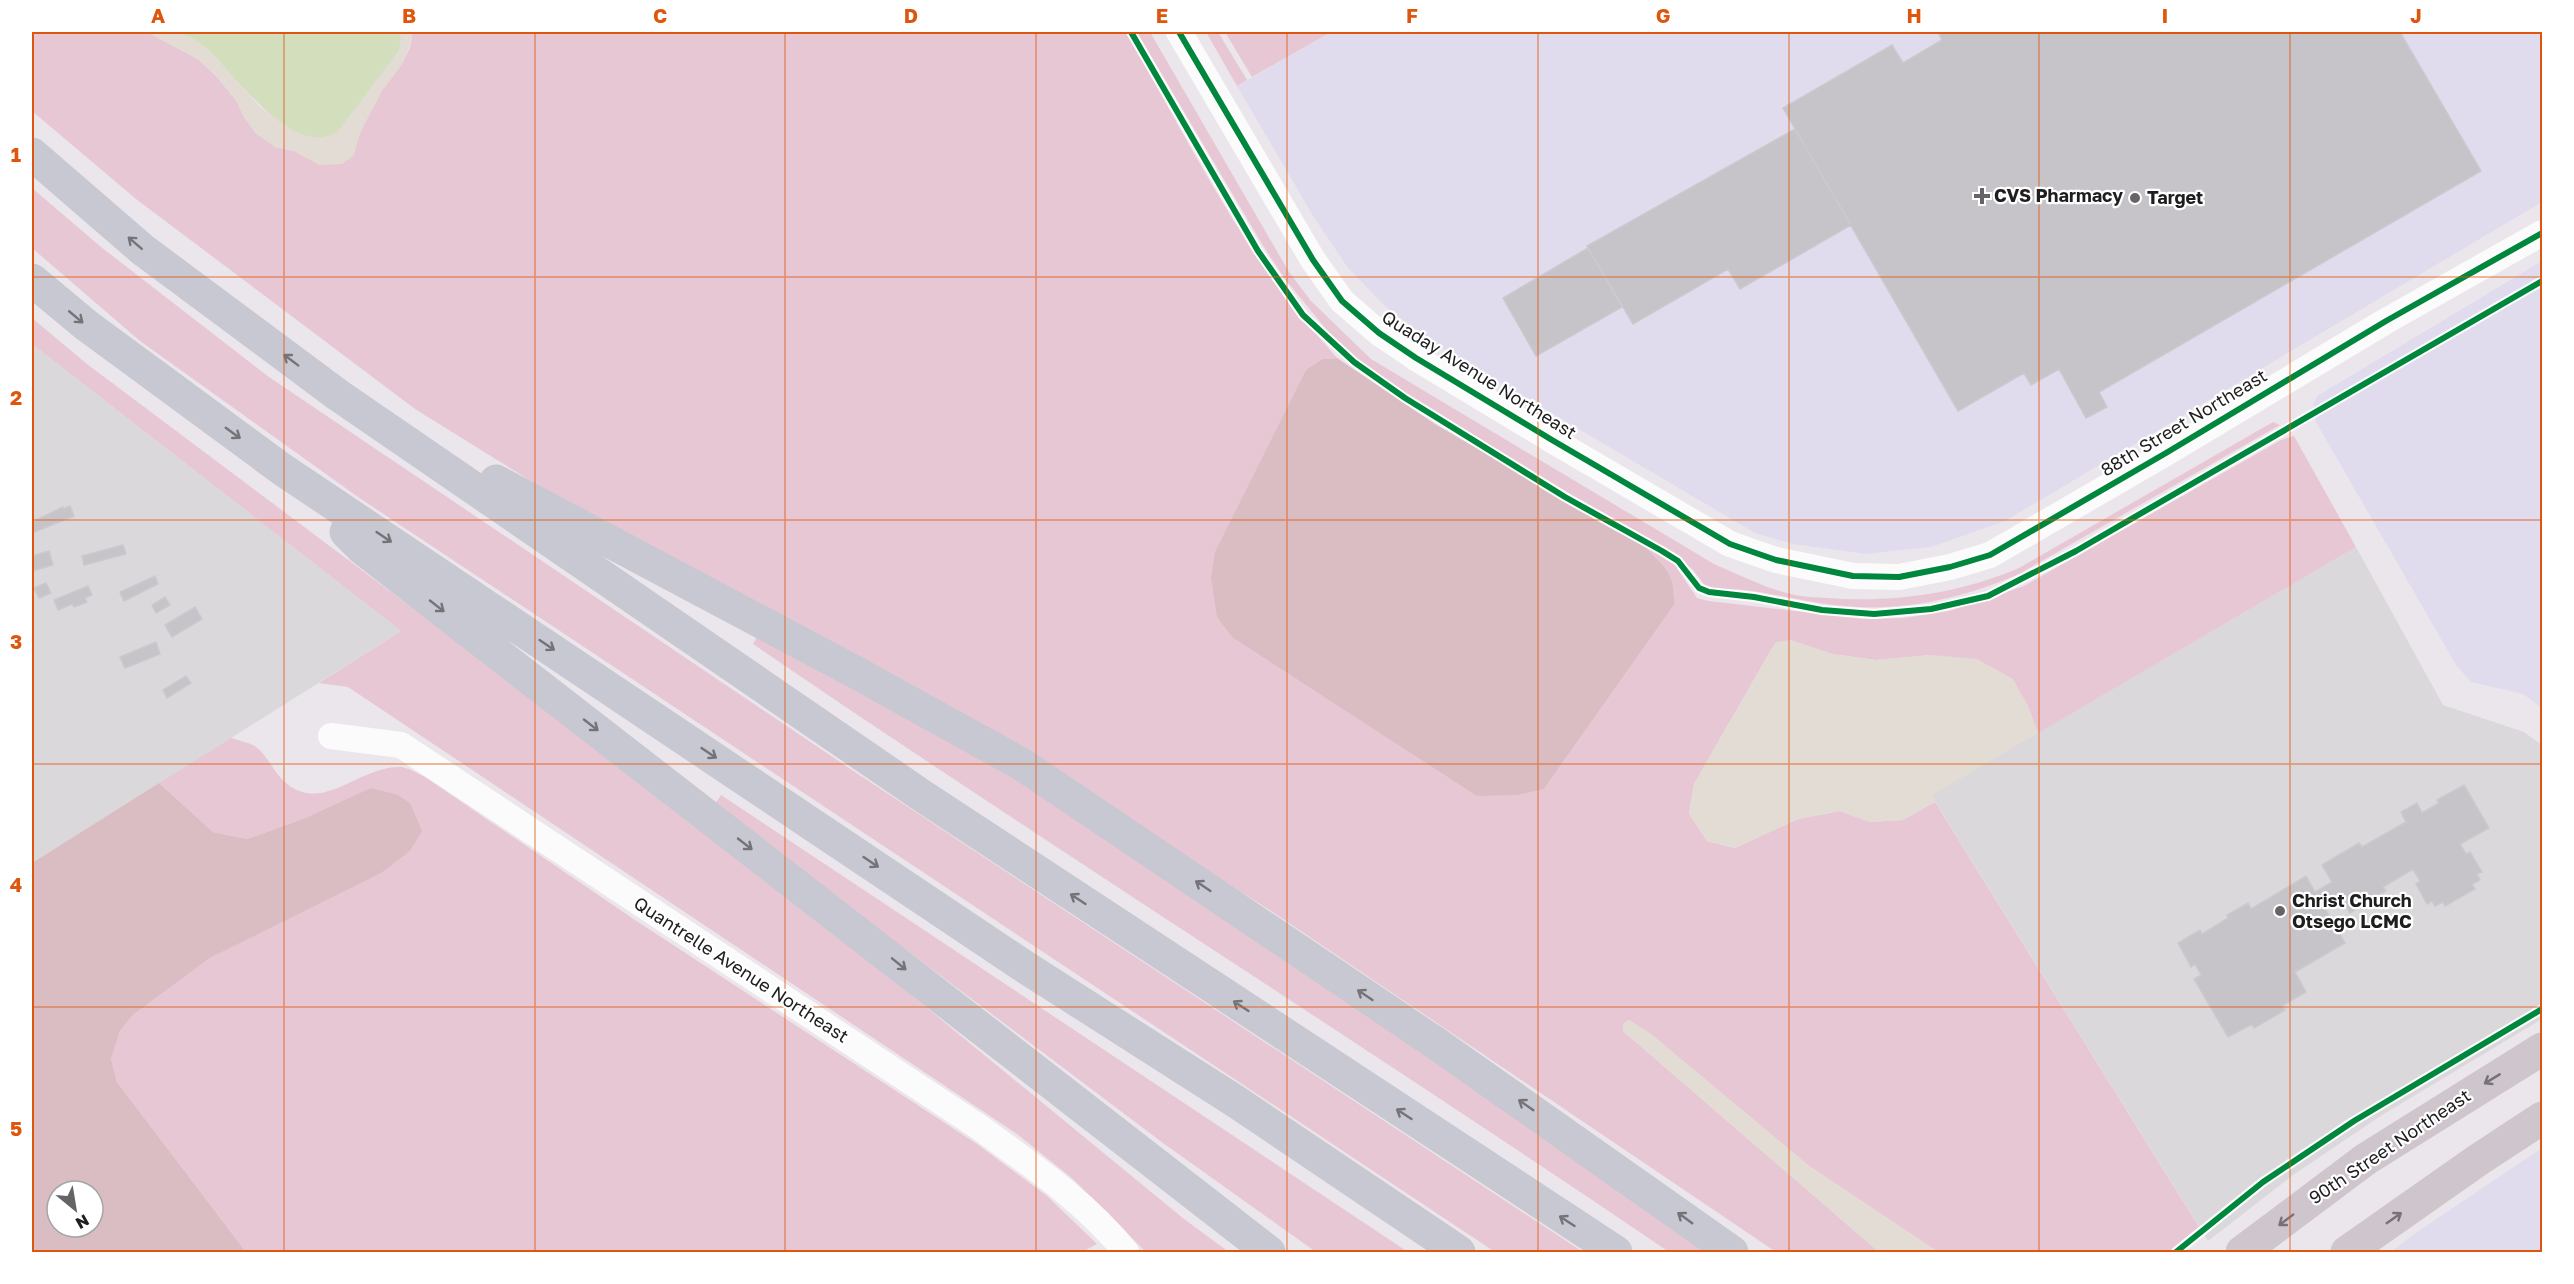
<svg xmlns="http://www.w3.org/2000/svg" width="2574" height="1284" font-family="'Golos Text',sans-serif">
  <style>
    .residential { fill: #dad8db }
    .commercial { fill: #e1dced }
    .religious { fill: #dad8da }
    .grass { fill: #e8c7d4 }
    .forest { fill: #d9bdc3; fill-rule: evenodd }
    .wetland { fill: #e2dcd5 }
    .water { fill: #d2debc }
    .building { fill: #c7c4c9; stroke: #cdc8cf; stroke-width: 1.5 }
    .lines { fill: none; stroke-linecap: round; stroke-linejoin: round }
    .minor { stroke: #fcfbfc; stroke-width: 26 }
    .secondary { stroke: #cec6cc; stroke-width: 33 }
    .motorway { stroke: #c8c8d2; stroke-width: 33 }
    .cycleway-casing { stroke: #fff; stroke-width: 10 }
    .cycleway { stroke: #00873e; stroke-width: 6 }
    .oneway { stroke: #737378 }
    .oneway2 { stroke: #767275 }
    .grid { fill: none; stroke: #de560d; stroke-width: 1.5; stroke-opacity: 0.55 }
    .poi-dot { fill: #666466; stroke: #fff; stroke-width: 2 }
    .labels { text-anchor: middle; stroke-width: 4.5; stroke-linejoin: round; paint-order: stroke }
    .poi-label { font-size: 18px; font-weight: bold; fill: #1e1e1e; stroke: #fff; text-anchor: start }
    .street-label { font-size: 18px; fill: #1e1e1e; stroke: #fff }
    .neatline { fill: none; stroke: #de560d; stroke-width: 2 }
    .grid-label { font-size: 20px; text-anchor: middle; font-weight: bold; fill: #de560d }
  </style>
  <rect width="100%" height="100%" fill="#ebe6ec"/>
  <path class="residential" d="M 32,344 L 401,631 L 32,863 Z"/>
  <path class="commercial" d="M 1331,32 L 2542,32 L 2542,202 L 2005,521 L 1931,547 L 1866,554 L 1793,544 L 1755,533 L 1443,349 L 1388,309 L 1348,268 L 1315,219 L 1237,86 Z
    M 2542,261 L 2542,708 L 2523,694 L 2471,682 L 2456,665 L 2316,422 L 2313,405 L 2317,396 Z
    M 2542,1148 L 2542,1252 L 2391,1252 L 2414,1234 Z"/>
  <path class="religious" d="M 2356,547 L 2443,705 L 2524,732 L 2542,745 L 2542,1019 L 2382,1115 L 2293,1175 L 2208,1241 L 1931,795 Z"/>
  <path class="grass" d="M 32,32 L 147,32 L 198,59 L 215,75 L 236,100 L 244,117 L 275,147 L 294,151 L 320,165 L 353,155 C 359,132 369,110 382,90 C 394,72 413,55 412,32 L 1126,32 C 1171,110 1216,199 1268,272 C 1289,302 1313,331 1337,358 L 1323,359 L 1544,789 L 1674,605 C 1675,572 1666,569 1645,546 L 1674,564 L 1697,598 L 1709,601 L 1863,619 L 1904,618 L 1949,611 L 2024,586 L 2281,440 L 2294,436 L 2356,547 L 2038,733 L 2027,704 L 1931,655 L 1876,660 L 1832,654 L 1790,640 L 1772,648 L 1694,784 L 1689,814 L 1707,841 L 1735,848 L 1798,819 L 1840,811 L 1870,822 L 1903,820 L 1935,802 L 2199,1227 L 2168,1252 L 1938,1252 L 1809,1166 L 1652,1035 L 1629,1020 L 1623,1024 L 1623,1031 L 1879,1252 L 1776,1252 L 1268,909 L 1068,783 L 623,538 L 415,409 L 136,199 L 32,111 Z
    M 1137,32 L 1150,32 L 1289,272 L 1311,301 L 1371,359 L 1714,564 C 1740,575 1767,589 1795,595 C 1805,597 1816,597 1827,598 C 1892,603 1958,594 2019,568 L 2273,422 L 2280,425 L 2019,574 C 1964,598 1903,612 1844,606 C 1810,603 1777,594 1744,590 C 1732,588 1720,591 1707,588 L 1693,570 L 1675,554 L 1567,492 L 1393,386 L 1352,355 L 1330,334 L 1285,279 L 1262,244 Z
    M 1206,32 L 1218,32 L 1247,80 L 1237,86 Z
    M 1225,32 L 1331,32 L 1252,77 Z
    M 32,188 L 101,247 L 269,377 L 852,770 L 1583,1252 L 1495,1252 L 358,497 L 140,341 L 32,248 Z
    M 32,318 L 87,364 L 503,676 L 871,962 L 1184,1219 L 1229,1252 L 1146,1252 L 1073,1179 L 1017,1134 L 348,687 L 319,683 L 401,631 L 32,344 Z
    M 758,635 L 1024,780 L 1715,1252 L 1669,1252 C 1366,1046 1056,851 753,644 Z
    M 231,738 C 238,740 246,742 253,745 C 273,757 275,787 307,793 C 336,798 367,766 400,767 C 408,767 418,774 425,777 L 632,918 L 977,1144 L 1047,1196 L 1097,1244 L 1082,1252 L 246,1252 L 117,1082 L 111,1059 L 120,1031 L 133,1015 L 210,958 L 380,873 L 308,817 L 247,839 L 213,832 L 159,783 Z
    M 721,795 L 1408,1252 L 1316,1252 L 1163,1143 L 714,805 Z"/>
  <path class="forest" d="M 1337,358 L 1435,424 L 1645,546 C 1666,569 1675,572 1674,605 L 1544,789 L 1517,795 L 1477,796 L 1232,637 L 1217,617 L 1211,578 L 1215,552 L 1306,370 L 1323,359 Z
    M 159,783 L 213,832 L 247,839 L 308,817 L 371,788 L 398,795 L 410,803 L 422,831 L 410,851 L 381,873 L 210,958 L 133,1015 L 120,1031 L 111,1059 L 117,1082 L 246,1252 L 32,1252 L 32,863 ZM 57,1191 L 93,1191 L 93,1227 L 57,1227 Z"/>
  <path class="wetland" d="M 147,32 L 176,32 L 201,43 L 230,72 L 259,106 L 290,129 L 401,38 L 399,32 L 412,32 L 412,39 L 403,63 L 382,91 L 359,135 L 354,155 L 342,164 L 320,165 L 294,151 L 275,147 L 256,134 L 244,117 L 236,100 L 215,75 L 198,59 Z
    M 1790,640 L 1832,654 L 1876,660 L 1931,655 L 1977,659 L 2013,679 L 2027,704 L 2038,733 L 1932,795 L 1935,802 L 1903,820 L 1870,822 L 1840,811 L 1798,819 L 1735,848 L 1707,841 L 1689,814 L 1694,784 L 1772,648 L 1776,642 Z
    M 1629,1020 L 1652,1035 L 1809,1166 L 1938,1252 L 1879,1252 L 1623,1031 L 1623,1024 Z"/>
  <path class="water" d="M 176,32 L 399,32 L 401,38 L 399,50 L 338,131 C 290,162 233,68 201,44 C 194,39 184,35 176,32 Z"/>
  <path class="building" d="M 1938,32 L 2400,32 L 2481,171 L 2099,392 L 2107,407 L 2086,418 L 2059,369 L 2031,385 L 2024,373 L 1958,411 L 1783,108 L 1892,45 L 1903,63 L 1942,40 Z
    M 1795,129 L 1851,225 L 1740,289 L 1728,269 L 1633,324 L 1587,246 Z
    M 1588,248 L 1622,307 L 1536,356 L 1503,298 Z
    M 70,506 L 74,516 L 32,533 L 32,522 L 63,507 L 63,509 Z
    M 123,545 L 126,554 L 84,565 L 82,556 Z
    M 49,551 L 53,565 L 32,571 L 32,556 Z
    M 155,576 L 158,584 L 124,601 L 120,592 Z
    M 46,583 L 51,593 L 39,598 L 34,588 Z
    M 88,586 L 92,595 L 85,598 L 87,602 L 74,607 L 72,604 L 58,610 L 54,600 Z
    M 165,597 L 170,605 L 156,613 L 152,605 Z
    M 195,607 L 202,619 L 172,637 L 165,625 Z
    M 156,642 L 160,654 L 125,668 L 120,657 Z
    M 186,676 L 191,683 L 167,698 L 163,690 Z
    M 2464,785 L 2489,828 L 2460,844 L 2466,854 L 2470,852 L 2482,872 L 2477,874 L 2480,880 L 2472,884 L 2475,889 L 2445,906 L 2443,902 L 2435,906 L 2432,901 L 2427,904 L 2416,884 L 2420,881 L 2413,869 L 2383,887 L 2386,891 L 2350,913 L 2340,895 L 2323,905 L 2345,943 L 2295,972 L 2306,992 L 2282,1006 L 2285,1010 L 2254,1028 L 2252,1024 L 2228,1037 L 2194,979 L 2201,975 L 2195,964 L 2191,967 L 2178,943 L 2200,930 L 2202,934 L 2228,918 L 2227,915 L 2248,903 L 2251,909 L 2306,876 L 2315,892 L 2332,882 L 2322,865 L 2359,843 L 2362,847 L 2406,822 L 2401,812 L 2417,803 L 2422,813 L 2439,803 L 2437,800 Z"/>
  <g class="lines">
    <path class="minor" d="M 1179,32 L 1313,260 L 1342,301 L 1379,333 L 1416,358 L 1552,440 L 1730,544 L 1776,560 L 1853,576 L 1899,577 L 1950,567 L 1990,555 L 2166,453 L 2386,321 L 2542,233
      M 331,736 L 401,745 L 979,1127 C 1031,1165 1086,1202 1126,1252"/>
    <path class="secondary" d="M 2242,1252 L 2366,1159 L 2542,1049
      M 2347,1252 L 2478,1160 L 2542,1118"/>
    <path class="motorway" d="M 32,154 L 143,250 L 338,395 L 921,795 L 1616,1252
      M 32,280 L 86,325 L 283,470 L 1025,967 L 1235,1101 L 1459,1252
      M 496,481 L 855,672 L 1023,765 L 1437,1044 L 1732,1252
      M 346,532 L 363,549 L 1269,1252"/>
    <defs>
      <path id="cycleway" d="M 1131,32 L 1258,251 L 1303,315 L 1354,362 L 1405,398 L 1565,497 L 1662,551 L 1678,561 L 1699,588 L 1709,592 L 1754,597 L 1822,610 L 1874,614 L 1931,609 L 1988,596 L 2076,551 L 2542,281
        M 1179,32 L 1313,260 L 1342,301 L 1379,333 L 1416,358 L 1552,440 L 1730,544 L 1776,560 L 1853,576 L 1899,577 L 1950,567 L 1990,555 L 2166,453 L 2386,321 L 2542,233
        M 2176,1252 L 2263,1182 L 2354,1121 L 2542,1009"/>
    </defs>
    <use href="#cycleway" class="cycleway-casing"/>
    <use href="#cycleway" class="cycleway"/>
  </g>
  <defs><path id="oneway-shaft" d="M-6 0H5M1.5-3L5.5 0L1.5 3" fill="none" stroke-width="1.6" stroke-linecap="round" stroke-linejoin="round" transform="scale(1.5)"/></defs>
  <g class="oneway">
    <use href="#oneway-shaft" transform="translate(135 243) rotate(-139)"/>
    <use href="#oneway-shaft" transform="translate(76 317) rotate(40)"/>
    <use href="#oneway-shaft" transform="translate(291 360) rotate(-143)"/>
    <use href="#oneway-shaft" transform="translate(233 433) rotate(36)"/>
    <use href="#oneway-shaft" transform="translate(384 537) rotate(34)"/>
    <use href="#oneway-shaft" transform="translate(437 606) rotate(38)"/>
    <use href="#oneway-shaft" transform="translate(547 645) rotate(34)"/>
    <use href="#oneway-shaft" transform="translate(591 725) rotate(38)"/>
    <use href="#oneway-shaft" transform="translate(709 753) rotate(34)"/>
    <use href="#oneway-shaft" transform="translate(745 844) rotate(38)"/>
    <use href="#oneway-shaft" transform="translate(871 862) rotate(34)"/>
    <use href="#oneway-shaft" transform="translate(1203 886) rotate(-146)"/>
    <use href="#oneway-shaft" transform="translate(1078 899) rotate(-147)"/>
    <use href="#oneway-shaft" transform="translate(899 964) rotate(39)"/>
    <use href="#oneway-shaft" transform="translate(1365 995) rotate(-146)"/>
    <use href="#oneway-shaft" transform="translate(1241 1006) rotate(-147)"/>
    <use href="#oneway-shaft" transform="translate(1526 1105) rotate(-145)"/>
    <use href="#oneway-shaft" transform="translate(1404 1114) rotate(-147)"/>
    <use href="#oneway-shaft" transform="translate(1685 1218) rotate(-144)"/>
    <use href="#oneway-shaft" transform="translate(1567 1221) rotate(-147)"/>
  </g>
  <g class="oneway2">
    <use href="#oneway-shaft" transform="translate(2492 1079) rotate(149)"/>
    <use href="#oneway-shaft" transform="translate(2394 1218) rotate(-35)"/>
    <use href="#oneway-shaft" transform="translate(2286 1220) rotate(143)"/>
  </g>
  <path class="grid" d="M 284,32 L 284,1252M 535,32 L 535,1252M 785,32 L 785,1252M 1036,32 L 1036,1252M 1287,32 L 1287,1252M 1538,32 L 1538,1252M 1789,32 L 1789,1252M 2039,32 L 2039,1252M 2290,32 L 2290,1252M 32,277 L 2542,277M 32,520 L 2542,520M 32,764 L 2542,764M 32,1007 L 2542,1007"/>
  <g class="poi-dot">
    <path d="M1979 187h6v6h6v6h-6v6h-6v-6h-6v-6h6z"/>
    <circle cx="2135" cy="198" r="6"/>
    <circle cx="2280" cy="911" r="6"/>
  </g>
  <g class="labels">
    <g class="poi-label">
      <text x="1994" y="202">CVS Pharmacy</text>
      <text x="2147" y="204">Target</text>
      <text x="2292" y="907">Christ Church<tspan x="2292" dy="21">Otsego LCMC</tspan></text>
    </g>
    <g class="street-label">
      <text transform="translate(1479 375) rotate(32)" y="6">Quaday Avenue Northeast</text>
      <text transform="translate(2184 423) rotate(-31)" y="6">88th Street Northeast</text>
      <text transform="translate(741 970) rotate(33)" y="6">Quantrelle Avenue Northeast</text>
      <text transform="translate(2390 1147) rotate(-34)" y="6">90th Street Northeast</text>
    </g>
  </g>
  <rect width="2574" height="1284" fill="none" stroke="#ffffff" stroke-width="66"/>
  <g transform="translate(75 1209) rotate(150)"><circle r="28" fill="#ffffff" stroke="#a5a5a5" stroke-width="1.5"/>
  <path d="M0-4.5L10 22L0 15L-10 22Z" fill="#666466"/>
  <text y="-9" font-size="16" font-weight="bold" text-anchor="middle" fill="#1e1e1e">N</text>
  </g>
  <rect x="33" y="33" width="2508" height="1218" class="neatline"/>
  <g class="grid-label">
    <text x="158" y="23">A</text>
    <text x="409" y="23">B</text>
    <text x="660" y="23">C</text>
    <text x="911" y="23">D</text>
    <text x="1162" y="23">E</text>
    <text x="1412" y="23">F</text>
    <text x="1663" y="23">G</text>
    <text x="1914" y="23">H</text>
    <text x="2165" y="23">I</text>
    <text x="2416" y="23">J</text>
    <text x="16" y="162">1</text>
    <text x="16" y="405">2</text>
    <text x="16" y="649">3</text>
    <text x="16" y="892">4</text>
    <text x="16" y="1136">5</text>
  </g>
</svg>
